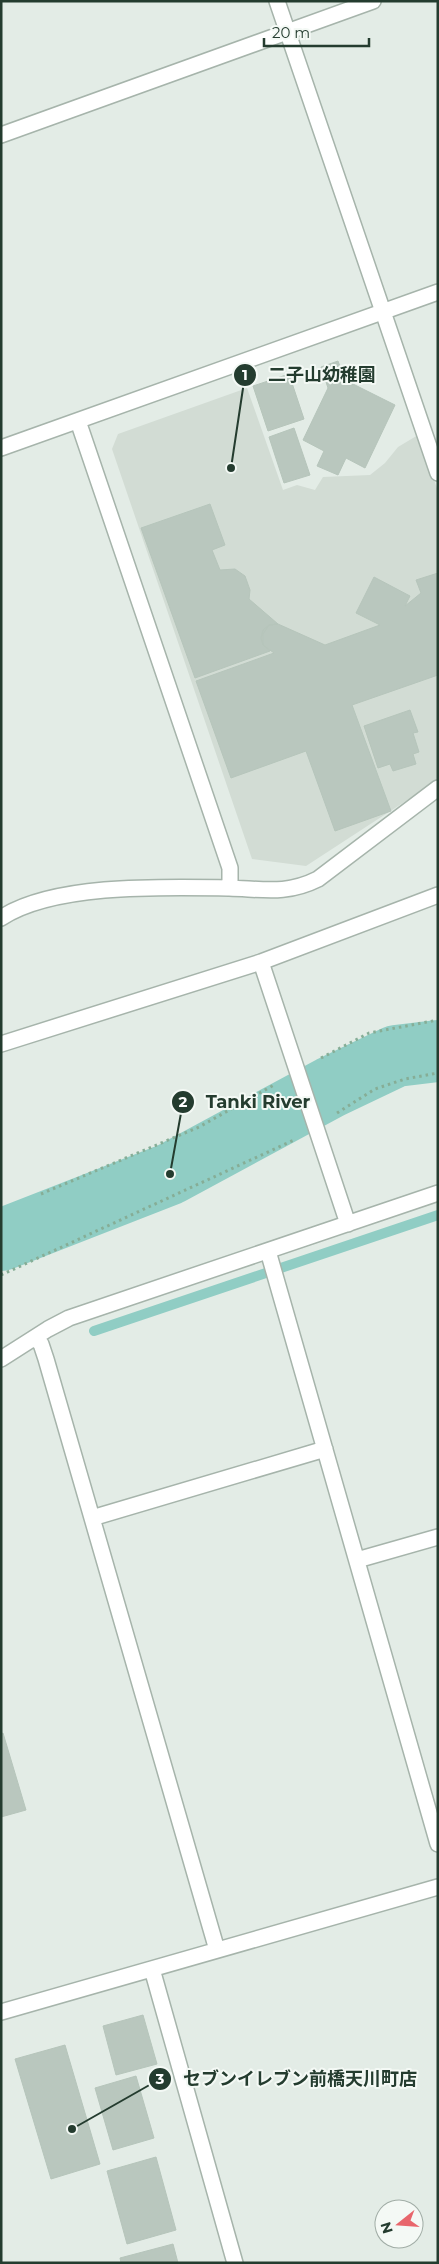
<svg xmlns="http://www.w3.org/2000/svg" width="439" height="2264" font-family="Montserrat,'Noto Sans JP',sans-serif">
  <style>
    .built { fill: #d2dcd4 }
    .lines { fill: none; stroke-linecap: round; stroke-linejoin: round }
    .stream { stroke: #90cdc4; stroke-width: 10 }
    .river { stroke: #90cdc4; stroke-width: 62 }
    .building { fill: #b9c7be; stroke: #b6c5bb }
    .minor-casing { stroke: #a6b4ab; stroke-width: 18 }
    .path { stroke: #86ad96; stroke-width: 3; stroke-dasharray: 2.5 4; stroke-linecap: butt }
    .minor { stroke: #fff; stroke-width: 15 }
    .leader { fill: none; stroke: #243c2f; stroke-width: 2 }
    .callout-dot { fill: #243c2f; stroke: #f4f9f5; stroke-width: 2 }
    .mark-label { font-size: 15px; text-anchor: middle; font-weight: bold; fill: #fff }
    .callout-label { font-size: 18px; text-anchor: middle; font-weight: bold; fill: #243c2f; stroke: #f4f9f5; stroke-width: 4; stroke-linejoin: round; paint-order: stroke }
  </style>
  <rect width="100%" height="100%" fill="#e3ece6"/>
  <path class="built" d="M 247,388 L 283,490 L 297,485 L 315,490 L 323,477 L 370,475 L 385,463 L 398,447 L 418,435 L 438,491 L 438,780 L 306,866 L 252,859 L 112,449 L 118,434 Z"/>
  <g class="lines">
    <path class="stream" d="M 94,1331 L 438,1215"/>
    <path class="river" d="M 1,1240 L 170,1174 L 331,1087 L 396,1056 L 438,1051"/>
  </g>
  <path class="building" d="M 338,361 L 345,380 L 395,405 L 365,468 L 346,458 L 338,475 L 317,466 L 324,451 L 303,440 L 328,388 L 321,367 Z
    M 289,374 L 304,419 L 268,431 L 253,386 Z
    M 294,428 L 310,475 L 284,483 L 269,437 Z
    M 210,504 L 225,545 L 212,550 L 220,570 L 235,569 L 245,576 L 250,590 L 249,599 L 278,624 L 269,625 L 263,634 L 263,645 L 270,651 L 195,678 L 141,528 Z
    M 438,573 L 438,675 L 352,705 L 391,811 L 335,831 L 306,751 L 231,778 L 196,681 L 274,653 L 263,645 L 261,638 L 263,630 L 269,625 L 278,624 L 325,645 L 380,625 L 356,613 L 374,577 L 410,596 L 405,606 L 421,593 L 416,580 Z
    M 410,710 L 418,732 L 413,733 L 419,752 L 413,754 L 416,764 L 393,771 L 390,764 L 378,768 L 364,726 Z
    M 3,1733 L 26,1810 L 1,1817 L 1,1734 Z
    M 143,2015 L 157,2064 L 116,2075 L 103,2026 Z
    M 65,2045 L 100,2164 L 51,2179 L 15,2059 Z
    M 136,2076 L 154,2138 L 113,2150 L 95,2088 Z
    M 156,2157 L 176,2230 L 127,2244 L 107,2171 Z
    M 173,2244 L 178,2263 L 121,2263 L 120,2258 Z"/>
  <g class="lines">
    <defs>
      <path id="minor" d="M 277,1 L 438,473
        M 1,135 L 373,1
        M 78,421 L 230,868 L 230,888
        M 1,448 L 438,292
        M 1,918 C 54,883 166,887 229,888 C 263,889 286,895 318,879 L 438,788
        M 261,962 L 348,1224
        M 1,1044 L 261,962 L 438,895
        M 268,1251 L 438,1844
        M 35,1338 L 41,1344 L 46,1359 L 217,1950
        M 1,1359 L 48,1329 L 69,1318 L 438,1193
        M 92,1518 L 325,1449
        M 357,1560 L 438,1537
        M 152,1969 L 235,2263
        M 1,2012 L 438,1887"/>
    </defs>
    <use href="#minor" class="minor-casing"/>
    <path class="path" d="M 321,1058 L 369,1033 L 438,1020
      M 337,1113 L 375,1089 L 405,1079 L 438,1073
      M 41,1194 L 199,1127 L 274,1085
      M 1,1275 L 294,1140"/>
    <use href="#minor" class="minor"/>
  </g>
  <path class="leader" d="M231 468L245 375M170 1174L183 1102M72 2129L160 2079"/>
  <g class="callout-dot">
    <circle cx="231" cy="468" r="5"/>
    <circle cx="170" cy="1174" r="5"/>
    <circle cx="72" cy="2129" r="5"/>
    <circle cx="245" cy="375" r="12"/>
    <circle cx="183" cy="1102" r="12"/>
    <circle cx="160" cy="2079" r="12"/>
  </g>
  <g class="mark-label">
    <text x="245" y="380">1</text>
    <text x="183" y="1107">2</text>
    <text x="160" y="2084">3</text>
  </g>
  <g class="callout-label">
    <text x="322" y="381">二子山幼稚園</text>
    <text x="258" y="1108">Tanki River</text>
    <text x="300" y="2085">セブンイレブン前橋天川町店</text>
  </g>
  <rect width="439" height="2264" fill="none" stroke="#243c2f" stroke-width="5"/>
  <g transform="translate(399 2224) rotate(253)"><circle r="24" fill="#f4f9f5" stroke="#a1ada6"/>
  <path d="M0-4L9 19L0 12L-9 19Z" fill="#e8666c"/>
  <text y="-8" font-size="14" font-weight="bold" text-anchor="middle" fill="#243c2f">N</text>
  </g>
  <path d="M264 38v8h105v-8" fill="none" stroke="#243c2f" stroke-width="2.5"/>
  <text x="272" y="38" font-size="15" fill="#243c2f" stroke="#f4f9f5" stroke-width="4" paint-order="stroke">20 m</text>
</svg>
